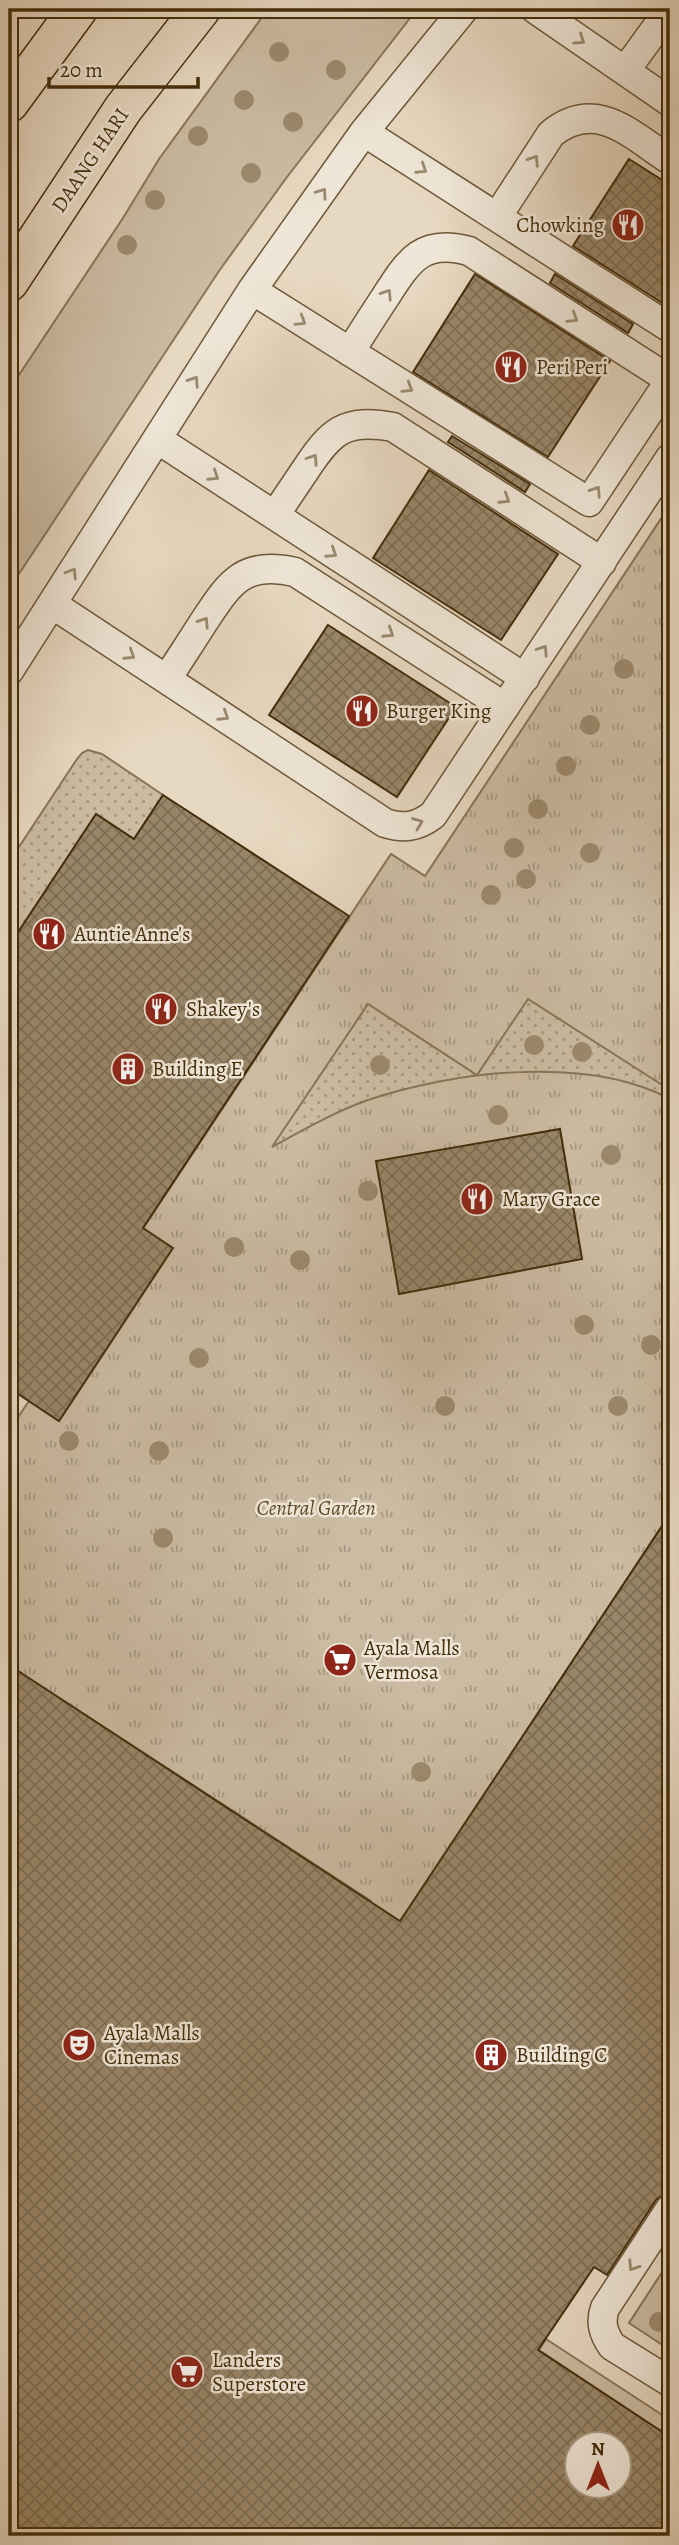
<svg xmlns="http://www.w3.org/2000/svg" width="679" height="2545" font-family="Alegreya,serif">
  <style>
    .grass { fill: #cbbba2; stroke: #887456; stroke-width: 2 }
    .park { fill: url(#park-tufts); stroke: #887456; stroke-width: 2 }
    .garden { fill: url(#garden-dots); stroke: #887456; stroke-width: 2 }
    .building { fill: url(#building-cross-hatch); stroke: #442d0a; stroke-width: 2; fill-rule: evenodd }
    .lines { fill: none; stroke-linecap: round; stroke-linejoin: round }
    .service-casing { stroke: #6d5838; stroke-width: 31 }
    .primary-casing { stroke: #442d0a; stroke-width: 41 }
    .service { stroke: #efe6d7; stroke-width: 28 }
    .primary { stroke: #e7d8c1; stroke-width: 38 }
    .tree { fill: #9c896d }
    .oneway { stroke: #9a8a70 }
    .labels { text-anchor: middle; stroke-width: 5; stroke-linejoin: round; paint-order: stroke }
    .street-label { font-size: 21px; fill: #442d0a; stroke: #efe6d7 }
    .poi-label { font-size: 21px; fill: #442d0a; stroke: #efe6d7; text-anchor: start }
    .park-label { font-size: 21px; font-style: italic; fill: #5f4928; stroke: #efe6d7 }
  </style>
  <defs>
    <pattern id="park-tufts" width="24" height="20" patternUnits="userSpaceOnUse" patternTransform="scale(1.75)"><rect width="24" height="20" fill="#cbbba2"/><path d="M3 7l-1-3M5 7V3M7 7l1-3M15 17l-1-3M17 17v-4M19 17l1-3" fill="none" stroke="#a69882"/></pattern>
    <pattern id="garden-dots" width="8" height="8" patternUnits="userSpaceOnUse" patternTransform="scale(1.75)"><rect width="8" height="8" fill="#cbbba2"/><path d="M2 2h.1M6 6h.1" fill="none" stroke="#a69882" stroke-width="1.8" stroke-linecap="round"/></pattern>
    <pattern id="building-cross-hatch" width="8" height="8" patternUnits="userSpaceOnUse" patternTransform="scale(1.75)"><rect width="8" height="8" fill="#998669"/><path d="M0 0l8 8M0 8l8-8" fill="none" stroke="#7e6e55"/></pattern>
  </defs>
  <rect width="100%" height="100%" fill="#e7d8c1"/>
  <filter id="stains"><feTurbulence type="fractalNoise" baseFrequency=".00286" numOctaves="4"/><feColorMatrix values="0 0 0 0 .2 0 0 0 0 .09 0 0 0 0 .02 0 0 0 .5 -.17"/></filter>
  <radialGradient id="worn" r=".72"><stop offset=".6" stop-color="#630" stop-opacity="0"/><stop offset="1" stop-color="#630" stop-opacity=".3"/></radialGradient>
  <path class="grass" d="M 268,9 L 417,9 L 287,177 L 219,271 L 9,589 L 9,390 L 123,218 L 159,159 Z
    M 670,2260 L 670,2311 L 665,2319 L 670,2323 L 670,2350 L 629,2323 Z
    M 546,2339 L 670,2420 L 670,2437 L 539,2350 Z"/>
  <path class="park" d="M 670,505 L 670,1514 L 370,1967 L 371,1901 L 9,1665 L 9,1431 L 391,854 L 425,876 Z"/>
  <path class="garden" d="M 88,750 L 102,754 L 163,795 L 134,839 L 96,815 L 9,946 L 9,862 L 77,759 L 82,753 Z
    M 528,999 L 670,1090 L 670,1099 C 588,1055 453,1071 368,1100 C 334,1112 303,1130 272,1147 L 368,1004 L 477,1075 Z"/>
  <path class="building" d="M 629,159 L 670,185 L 670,308 L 573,246 Z
    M 475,274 L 610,361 L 548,457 L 413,372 Z
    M 555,274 L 633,324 L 628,333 L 550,283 Z
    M 452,436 L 530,484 L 525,492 L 448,442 Z
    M 429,470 L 558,554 L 501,640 L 373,558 Z
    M 328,625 L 456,707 L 397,797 L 269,715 Z
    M 163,795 L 349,916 L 143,1228 L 173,1248 L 59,1421 L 9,1388 L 9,946 L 96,814 L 134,839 Z
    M 560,1129 L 582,1259 L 399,1294 L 376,1161 Z
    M 670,1514 L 670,2186 L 665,2194 L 656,2200 L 607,2275 L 594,2267 L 538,2350 L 670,2437 L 670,2536 L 9,2536 L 9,1665 L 400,1921 ZM 578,2444 L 620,2444 L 620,2486 L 578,2486 Z"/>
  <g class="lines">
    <defs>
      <path id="service" d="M 535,9 L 670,102
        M 625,71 L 670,9
        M 364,132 L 670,328
        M 497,217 L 551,134 C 596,97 631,135 670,160
        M 252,290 L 589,502 L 670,380
        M 350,352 C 362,333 374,314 386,296 C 409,260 423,238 469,251 L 670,380
        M 157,439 L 525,678
        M 275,515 C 285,500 296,484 306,469 C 331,431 345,418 393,427 L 602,562
        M 52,604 L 385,823 C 404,829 417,827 433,815 L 670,458
        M 9,671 L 252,290 L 364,132 L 464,9
        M 167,679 C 179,660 191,642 203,623 C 229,584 242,560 295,572 L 505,707
        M 670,2209 L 605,2308 C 600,2322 603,2333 612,2346 L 670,2382"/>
      <path id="primary" d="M 9,103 L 78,9
        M 9,282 L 123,109 L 201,9"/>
    </defs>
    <use href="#service" class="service-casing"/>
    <use href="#primary" class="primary-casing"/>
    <use href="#service" class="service"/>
    <use href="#primary" class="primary"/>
  </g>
  <g class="tree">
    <circle cx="279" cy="52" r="10"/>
    <circle cx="336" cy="70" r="10"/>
    <circle cx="244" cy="100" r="10"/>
    <circle cx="293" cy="122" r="10"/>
    <circle cx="198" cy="136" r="10"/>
    <circle cx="251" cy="173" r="10"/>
    <circle cx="155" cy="200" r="10"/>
    <circle cx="127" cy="245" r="10"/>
    <circle cx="624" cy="669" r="10"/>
    <circle cx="590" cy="725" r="10"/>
    <circle cx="566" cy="766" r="10"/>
    <circle cx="538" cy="809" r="10"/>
    <circle cx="514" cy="848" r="10"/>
    <circle cx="590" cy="853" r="10"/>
    <circle cx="526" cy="879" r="10"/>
    <circle cx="491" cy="895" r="10"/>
    <circle cx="534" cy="1045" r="10"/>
    <circle cx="582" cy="1052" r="10"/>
    <circle cx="380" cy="1065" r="10"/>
    <circle cx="498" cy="1115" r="10"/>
    <circle cx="611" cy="1155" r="10"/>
    <circle cx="368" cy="1191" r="10"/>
    <circle cx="234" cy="1247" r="10"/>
    <circle cx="300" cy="1260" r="10"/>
    <circle cx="584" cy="1325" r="10"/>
    <circle cx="651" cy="1345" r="10"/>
    <circle cx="199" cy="1358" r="10"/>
    <circle cx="445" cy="1406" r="10"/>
    <circle cx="618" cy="1406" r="10"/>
    <circle cx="69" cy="1441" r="10"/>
    <circle cx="159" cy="1451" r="10"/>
    <circle cx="163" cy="1538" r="10"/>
    <circle cx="421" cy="1772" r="10"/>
    <circle cx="659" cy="2322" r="10"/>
  </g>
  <defs><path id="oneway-chevron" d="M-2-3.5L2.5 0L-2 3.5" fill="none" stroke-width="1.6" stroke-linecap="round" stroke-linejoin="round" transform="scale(1.75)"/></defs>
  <g class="oneway">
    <use href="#oneway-chevron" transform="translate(580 40) rotate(34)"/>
    <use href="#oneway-chevron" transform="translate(534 160) rotate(-57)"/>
    <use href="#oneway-chevron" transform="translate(422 169) rotate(33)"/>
    <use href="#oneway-chevron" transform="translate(322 193) rotate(-55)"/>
    <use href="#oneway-chevron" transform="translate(387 294) rotate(-57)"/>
    <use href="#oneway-chevron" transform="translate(573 318) rotate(33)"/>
    <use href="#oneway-chevron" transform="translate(301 321) rotate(32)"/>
    <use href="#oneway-chevron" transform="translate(194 381) rotate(-57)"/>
    <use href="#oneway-chevron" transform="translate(408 388) rotate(32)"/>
    <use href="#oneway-chevron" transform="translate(313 459) rotate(-56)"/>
    <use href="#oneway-chevron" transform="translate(214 476) rotate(33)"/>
    <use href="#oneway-chevron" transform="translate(596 491) rotate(-57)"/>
    <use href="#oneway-chevron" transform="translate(505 499) rotate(33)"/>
    <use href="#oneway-chevron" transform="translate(332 553) rotate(33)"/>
    <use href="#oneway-chevron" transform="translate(72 573) rotate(-58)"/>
    <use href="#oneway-chevron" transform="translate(204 622) rotate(-57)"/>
    <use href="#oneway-chevron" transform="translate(389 633) rotate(33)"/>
    <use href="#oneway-chevron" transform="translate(543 650) rotate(-56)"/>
    <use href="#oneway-chevron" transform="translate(130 655) rotate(33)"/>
    <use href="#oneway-chevron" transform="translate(224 716) rotate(33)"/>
    <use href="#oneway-chevron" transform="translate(418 823) rotate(-21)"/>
    <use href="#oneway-chevron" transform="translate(633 2266) rotate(123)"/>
  </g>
  <defs>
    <symbol id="restaurant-disc" viewBox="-11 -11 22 22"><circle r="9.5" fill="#8f2418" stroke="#efe6d7"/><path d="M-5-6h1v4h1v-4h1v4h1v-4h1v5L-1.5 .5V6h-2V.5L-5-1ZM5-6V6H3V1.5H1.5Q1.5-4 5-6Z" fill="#fff"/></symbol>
    <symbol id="building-disc" viewBox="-11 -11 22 22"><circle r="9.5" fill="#8f2418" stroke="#efe6d7"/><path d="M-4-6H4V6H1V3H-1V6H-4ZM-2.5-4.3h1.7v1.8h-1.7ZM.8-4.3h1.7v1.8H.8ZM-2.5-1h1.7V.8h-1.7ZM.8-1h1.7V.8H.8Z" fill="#fff"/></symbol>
    <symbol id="supermarket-disc" viewBox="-11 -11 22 22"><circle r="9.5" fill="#8f2418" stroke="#efe6d7"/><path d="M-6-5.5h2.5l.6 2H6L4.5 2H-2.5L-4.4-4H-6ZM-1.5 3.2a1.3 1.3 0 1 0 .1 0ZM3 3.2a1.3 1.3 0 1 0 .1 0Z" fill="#fff"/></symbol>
    <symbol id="theatre-disc" viewBox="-11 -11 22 22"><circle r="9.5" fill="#8f2418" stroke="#efe6d7"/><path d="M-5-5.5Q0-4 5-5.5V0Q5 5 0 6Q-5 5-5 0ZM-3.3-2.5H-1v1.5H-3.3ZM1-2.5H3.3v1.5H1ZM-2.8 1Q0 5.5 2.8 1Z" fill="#fff"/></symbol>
  </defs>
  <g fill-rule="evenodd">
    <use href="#restaurant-disc" x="609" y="206" width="38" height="38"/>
    <use href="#restaurant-disc" x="492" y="348" width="38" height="38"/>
    <use href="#restaurant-disc" x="343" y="692" width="38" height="38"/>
    <use href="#restaurant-disc" x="30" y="915" width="38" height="38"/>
    <use href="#restaurant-disc" x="142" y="990" width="38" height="38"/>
    <use href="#building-disc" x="109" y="1050" width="38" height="38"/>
    <use href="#restaurant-disc" x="458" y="1180" width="38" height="38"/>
    <use href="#supermarket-disc" x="321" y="1641" width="38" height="38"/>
    <use href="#theatre-disc" x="60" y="2026" width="38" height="38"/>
    <use href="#building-disc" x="472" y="2036" width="38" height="38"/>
    <use href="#supermarket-disc" x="168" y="2353" width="38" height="38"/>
  </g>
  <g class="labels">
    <g class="street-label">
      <text transform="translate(90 160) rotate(-56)" y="7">DAANG HARI</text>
    </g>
    <g class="poi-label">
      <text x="604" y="232" text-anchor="end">Chowking</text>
      <text x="536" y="374">Peri Peri</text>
      <text x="386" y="718">Burger King</text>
      <text x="74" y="941">Auntie Anne's</text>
      <text x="186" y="1016">Shakey's</text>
      <text x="152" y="1076">Building E</text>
      <text x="502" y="1206">Mary Grace</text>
      <text x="364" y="1655">Ayala Malls<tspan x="364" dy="24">Vermosa</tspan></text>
      <text x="104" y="2040">Ayala Malls<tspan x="104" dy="24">Cinemas</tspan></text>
      <text x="516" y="2062">Building C</text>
      <text x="212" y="2367">Landers<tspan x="212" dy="24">Superstore</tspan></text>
    </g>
    <g class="park-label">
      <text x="316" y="1515">Central Garden</text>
    </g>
  </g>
  <rect width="679" height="2545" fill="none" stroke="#e7d8c1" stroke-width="35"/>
  <rect x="10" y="10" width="658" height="2524" fill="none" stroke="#442d0a" stroke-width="3.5"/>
  <rect x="18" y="18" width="644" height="2510" fill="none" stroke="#442d0a" stroke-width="2"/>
  <g transform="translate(598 2465)"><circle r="33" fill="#efe6d7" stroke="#ab9c85" stroke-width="2"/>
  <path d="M0-5L12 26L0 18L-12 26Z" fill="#8f2418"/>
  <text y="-10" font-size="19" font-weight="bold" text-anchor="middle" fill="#442d0a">N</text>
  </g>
  <path d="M49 77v10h149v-10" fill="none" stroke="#442d0a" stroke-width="3.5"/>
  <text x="60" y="77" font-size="21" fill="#442d0a" stroke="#efe6d7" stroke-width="5" paint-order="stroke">20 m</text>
  <rect width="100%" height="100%" filter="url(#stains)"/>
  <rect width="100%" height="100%" fill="url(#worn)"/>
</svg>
